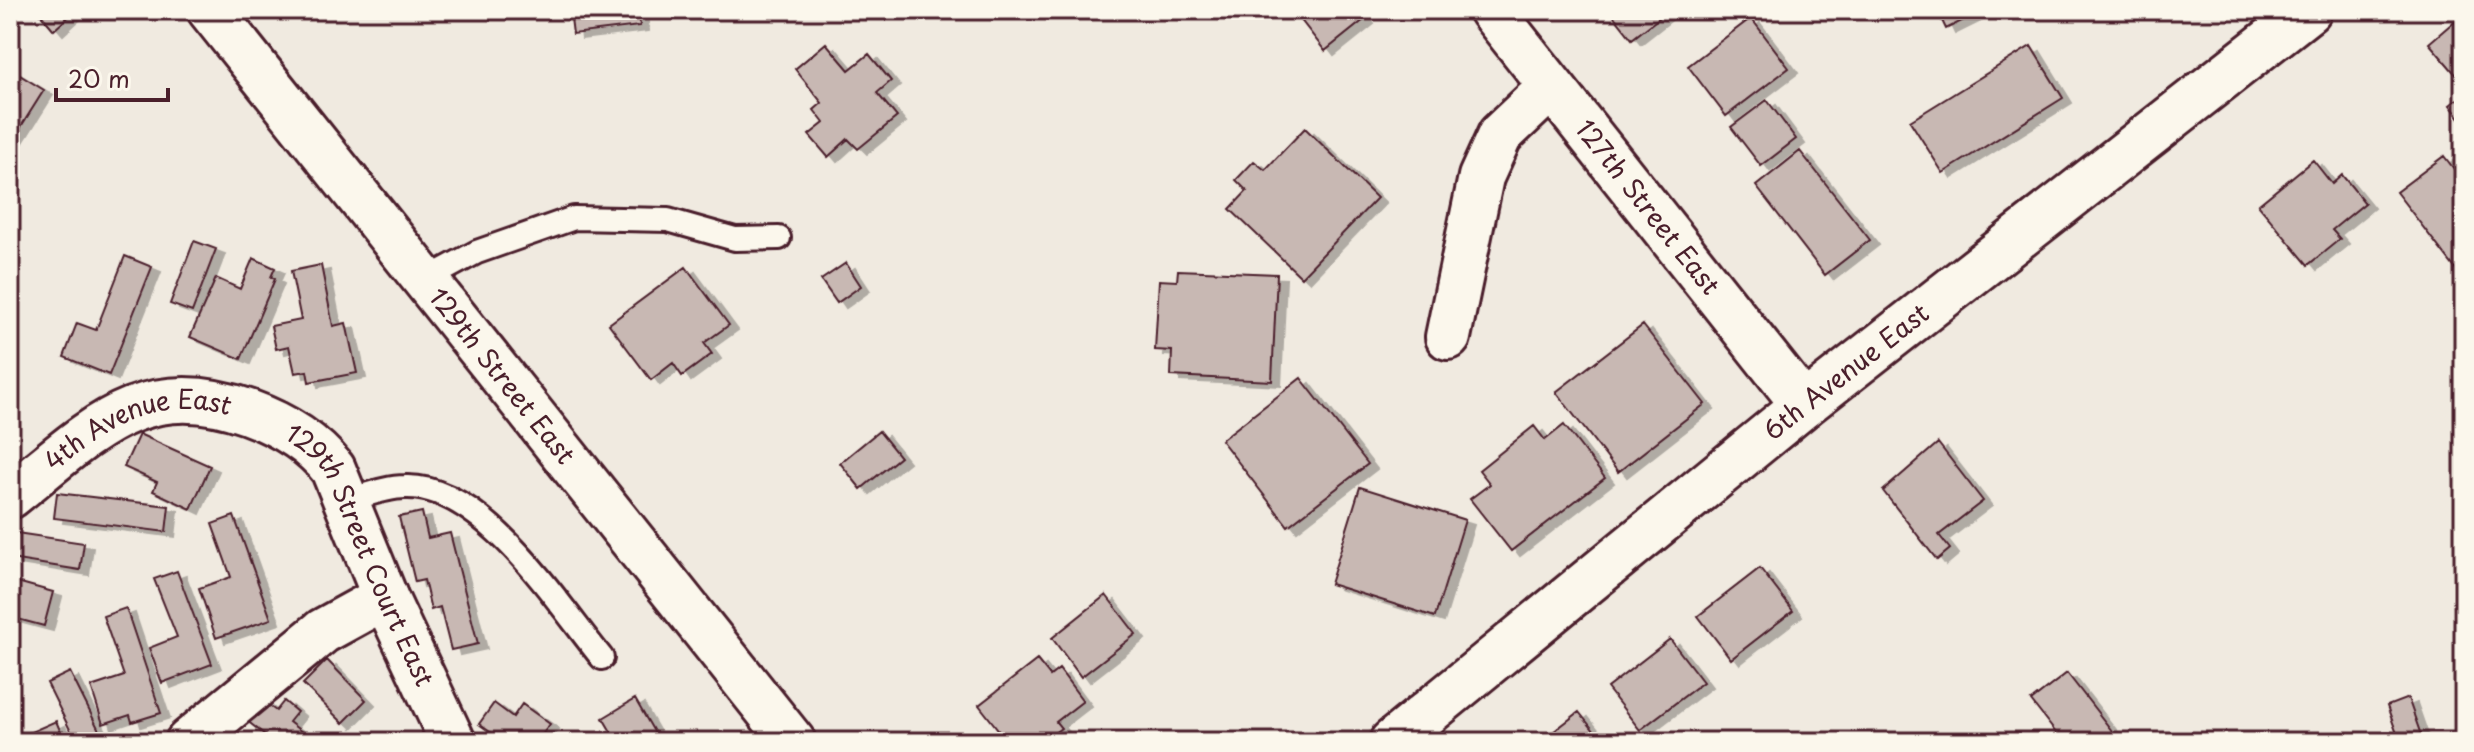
<svg xmlns="http://www.w3.org/2000/svg" width="2474" height="752" font-family="'Playpen Sans',sans-serif">
  <style>
    .building { fill: #c8b8b3; stroke: #4a1f2b; stroke-width: 2; filter: url(#shadow) }
    .lines { fill: none; stroke-linecap: round; stroke-linejoin: round }
    .lane-casing { stroke: #4a1f2b; stroke-width: 28 }
    .street-casing { stroke: #4a1f2b; stroke-width: 50 }
    .secondary-casing { stroke: #4a1f2b; stroke-width: 50 }
    .lane { stroke: #fbf7ec; stroke-width: 22 }
    .street { stroke: #fbf7ec; stroke-width: 44 }
    .secondary { stroke: #fbf7ec; stroke-width: 44 }
    .labels { text-anchor: middle; stroke-width: 8; stroke-linejoin: round; paint-order: stroke }
    .street-label { font-size: 26px; fill: #4a1f2b; stroke: #fbf7ec }
  </style>
  <defs>
    <filter id="shadow"><feDropShadow dx="9" dy="5" stdDeviation="0" flood-color="#0004"/></filter>
  </defs>
  <rect width="100%" height="100%" fill="#f0eae0"/>
  <filter id="ink" filterUnits="userSpaceOnUse"><feTurbulence type="fractalNoise" baseFrequency=".0125" numOctaves="2"/><feDisplacementMap in="SourceGraphic" scale="16" xChannelSelector="R" yChannelSelector="G"/><feConvolveMatrix kernelMatrix="1 2 1 2 8 2 1 2 1" color-interpolation-filters="sRGB"/></filter>
  <g filter="url(#ink)">
    <path class="building" d="M 37,10 L 76,10 L 54,30 Z
      M 570,10 L 638,10 L 640,26 L 573,34 Z
      M 1293,10 L 1358,10 L 1365,19 L 1325,51 Z
      M 1609,10 L 1667,10 L 1668,11 L 1632,39 Z
      M 1937,10 L 1979,10 L 1980,12 L 1946,29 Z
      M 2464,13 L 2464,84 L 2429,43 Z
      M 1751,18 L 1789,68 L 1726,116 L 1688,66 Z
      M 826,43 L 849,70 L 869,54 L 891,81 L 877,93 L 897,117 L 858,149 L 848,139 L 828,157 L 809,135 L 824,123 L 814,110 L 822,103 L 795,69 Z
      M 2031,46 L 2063,98 L 1943,173 L 1910,121 Z
      M 10,69 L 44,90 L 10,144 Z
      M 2464,94 L 2464,123 L 2450,105 Z
      M 1767,100 L 1796,139 L 1761,166 L 1731,127 Z
      M 1305,128 L 1377,198 L 1301,277 L 1230,209 L 1247,191 L 1236,180 L 1254,161 L 1265,170 Z
      M 1800,151 L 1870,240 L 1825,275 L 1756,186 Z
      M 2444,156 L 2464,182 L 2464,280 L 2396,192 Z
      M 2313,160 L 2332,184 L 2342,175 L 2365,203 L 2332,230 L 2340,239 L 2308,265 L 2258,205 Z
      M 194,241 L 216,249 L 192,312 L 170,304 Z
      M 125,256 L 152,267 L 109,375 L 64,357 L 77,323 L 96,330 Z
      M 253,258 L 275,268 L 271,277 L 275,279 L 241,359 L 190,337 L 216,278 L 240,289 Z
      M 846,263 L 861,286 L 837,303 L 821,280 Z
      M 321,265 L 333,326 L 346,323 L 357,373 L 309,382 L 307,371 L 295,373 L 289,346 L 276,349 L 271,326 L 301,320 L 291,271 Z
      M 686,267 L 729,325 L 704,343 L 712,354 L 682,376 L 673,363 L 651,380 L 609,324 Z
      M 1178,270 L 1277,274 L 1272,381 L 1171,376 L 1172,351 L 1155,350 L 1159,280 L 1177,281 Z
      M 1643,325 L 1705,404 L 1618,472 L 1556,392 Z
      M 1301,378 L 1368,464 L 1288,526 L 1221,440 Z
      M 1564,425 L 1605,478 L 1511,551 L 1470,499 L 1490,484 L 1479,470 L 1534,426 L 1545,440 Z
      M 879,431 L 900,457 L 861,489 L 840,463 Z
      M 139,434 L 210,466 L 191,509 L 153,491 L 157,482 L 124,467 Z
      M 1938,443 L 1983,501 L 1939,535 L 1950,549 L 1937,560 L 1883,491 Z
      M 1360,487 L 1465,520 L 1435,617 L 1330,584 Z
      M 57,493 L 169,506 L 166,532 L 54,518 Z
      M 422,512 L 428,538 L 450,533 L 478,644 L 451,650 L 440,607 L 431,610 L 424,580 L 415,582 L 399,517 Z
      M 234,516 L 271,619 L 216,638 L 199,588 L 231,577 L 212,524 Z
      M 10,532 L 84,543 L 80,570 L 10,559 Z
      M 1760,568 L 1793,611 L 1731,659 L 1698,616 Z
      M 177,571 L 212,664 L 162,683 L 149,648 L 177,637 L 154,579 Z
      M 10,580 L 53,592 L 44,626 L 10,617 Z
      M 1106,595 L 1136,634 L 1081,677 L 1052,638 Z
      M 126,608 L 161,713 L 132,722 L 130,715 L 103,724 L 91,687 L 124,676 L 103,616 Z
      M 1670,639 L 1703,682 L 1640,730 L 1607,688 Z
      M 327,660 L 366,700 L 343,723 L 303,684 Z
      M 1037,660 L 1050,676 L 1059,669 L 1083,701 L 1056,722 L 1061,728 L 1042,742 L 1035,736 L 1028,742 L 1008,742 L 979,705 Z
      M 70,672 L 105,742 L 76,742 L 47,683 Z
      M 2067,673 L 2119,740 L 2116,742 L 2063,742 L 2031,701 Z
      M 2408,698 L 2422,738 L 2400,742 L 2387,706 Z
      M 635,699 L 660,742 L 617,742 L 603,718 Z
      M 261,700 L 276,711 L 284,701 L 297,712 L 289,722 L 315,742 L 274,742 L 246,720 Z
      M 494,703 L 513,717 L 522,704 L 550,724 L 541,736 L 549,742 L 504,742 L 479,724 Z
      M 1579,712 L 1603,742 L 1540,742 Z
      M 56,721 L 65,742 L 17,742 L 15,739 Z"/>
    <g class="lines">
      <defs>
        <path id="lane" d="M 425,280 L 477,252 L 574,218 L 668,220 L 735,239 L 779,238
          M 345,501 C 364,496 386,487 405,487 C 483,484 557,603 602,658"/>
        <g id="street">
          <path d="M 1448,337 L 1481,177 L 1500,135 L 1551,87"/>
          <path id="s1" d="M 10,496 C 89,434 140,373 248,412 C 281,424 311,441 333,469 L 385,597 L 453,742"/>
          <path d="M 188,742 L 323,631 L 385,597"/>
        </g>
        <g id="secondary">
          <path id="s2" d="M 210,10 L 793,742"/>
          <path id="s3" d="M 1491,10 L 1804,405"/>
          <path id="s4" d="M 1392,742 L 1804,405 L 2309,10"/>
        </g>
      </defs>
      <use href="#lane" class="lane-casing"/>
      <use href="#street" class="street-casing"/>
      <use href="#secondary" class="secondary-casing"/>
      <use href="#lane" class="lane"/>
      <use href="#street" class="street"/>
      <use href="#secondary" class="secondary"/>
    </g>
  </g>
  <g class="labels">
    <g class="street-label">
      <text dy="9" stroke="none"><textPath href="#s3" startOffset="252">127th Street East</textPath></text>
      <text dy="9" stroke="none"><textPath href="#s4" startOffset="586">6th Avenue East</textPath></text>
      <text dy="9" stroke="none"><textPath href="#s2" startOffset="468">129th Street East</textPath></text>
      <text dy="9" stroke="none"><textPath href="#s1" startOffset="150">4th Avenue East</textPath></text>
      <text dy="9" stroke="none"><textPath href="#s1" startOffset="460">129th Street Court East</textPath></text>
    </g>
  </g>
  <rect width="2474" height="752" fill="none" stroke="#fbf7ec" stroke-width="40"/>
  <rect x="20" y="20" width="2434" height="712" fill="none" stroke="#4a1f2b" stroke-width="3" filter="url(#ink)"/>
  <path d="M56 88v12h112v-12" fill="none" stroke="#4a1f2b" stroke-width="4"/>
  <text x="68" y="88" font-size="24" fill="#4a1f2b" stroke="#fbf7ec" stroke-width="6" paint-order="stroke">20 m</text>
</svg>
